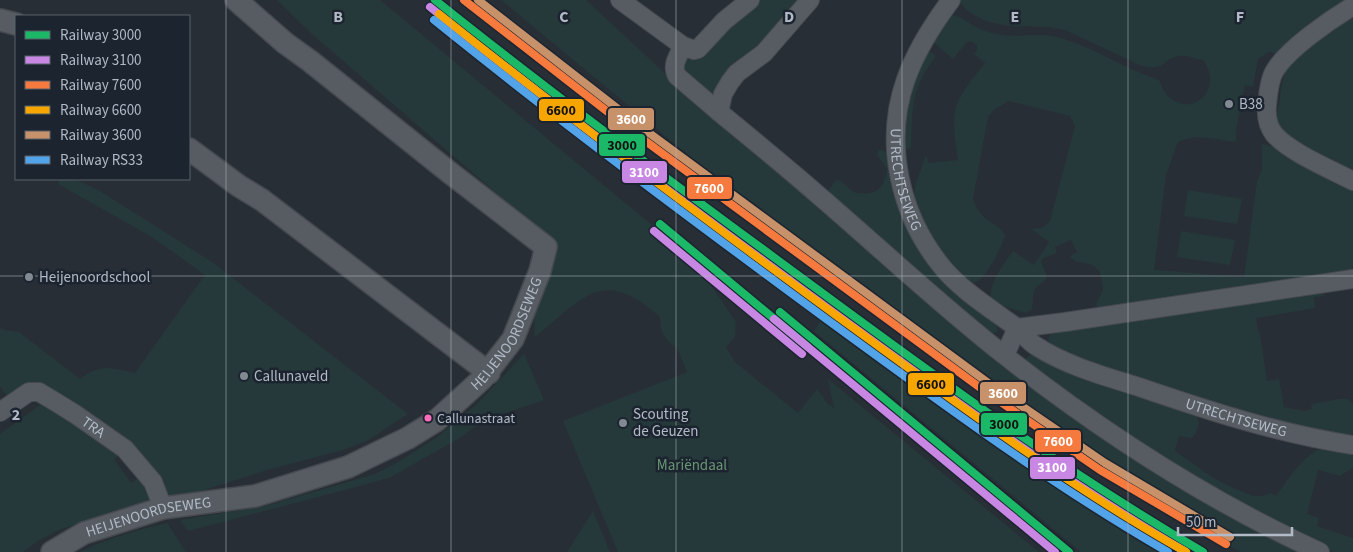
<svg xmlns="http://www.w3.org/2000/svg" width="1353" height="552" font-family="'Source Sans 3',sans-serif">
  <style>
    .green { fill: #25383a }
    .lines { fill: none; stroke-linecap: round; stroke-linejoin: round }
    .minor-casing { stroke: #464a50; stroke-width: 20 }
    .tertiary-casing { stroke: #464a50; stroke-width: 24 }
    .minor { stroke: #575c63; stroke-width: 18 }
    .tertiary { stroke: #575c63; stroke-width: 21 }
    .rail-1-casing { stroke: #1c242f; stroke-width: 11 }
    .rail-2-casing { stroke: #1c242f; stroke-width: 11 }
    .rail-3-casing { stroke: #1c242f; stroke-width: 11 }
    .rail-4-casing { stroke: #1c242f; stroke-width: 11 }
    .rail-5-casing { stroke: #1c242f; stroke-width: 11 }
    .rail-6-casing { stroke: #1c242f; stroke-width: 11 }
    .rail-1 { stroke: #1ab867; stroke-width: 8 }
    .rail-2 { stroke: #c787e3; stroke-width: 8 }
    .rail-3 { stroke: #f6793e; stroke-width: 8 }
    .rail-4 { stroke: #f7a600; stroke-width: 8 }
    .rail-5 { stroke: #c7916a; stroke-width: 8 }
    .rail-6 { stroke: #53a3e8; stroke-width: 8 }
    .grid { fill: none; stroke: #b1bac6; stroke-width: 1; stroke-opacity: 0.55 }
    .poi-dot { fill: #818993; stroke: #1c242f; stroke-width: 2 }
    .bus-dot { fill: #fb6dba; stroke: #1c242f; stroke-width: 2 }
    .labels { text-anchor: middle; stroke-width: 5; stroke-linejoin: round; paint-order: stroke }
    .bus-label { font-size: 14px; fill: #b1bac6; stroke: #1c242f; text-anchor: start }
    .poi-label { font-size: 15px; fill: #b1bac6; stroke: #1c242f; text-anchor: start }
    .street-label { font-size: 15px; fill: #b1bac6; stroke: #1c242f }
    .park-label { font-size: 15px; fill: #699673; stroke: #1c242f }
    .grid-label { font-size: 16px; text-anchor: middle; font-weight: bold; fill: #b1bac6; stroke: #1c242f; stroke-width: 5; stroke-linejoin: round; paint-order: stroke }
    .line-badge { stroke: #1c242f; stroke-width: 2 }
    .badge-label { font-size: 14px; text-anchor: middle; font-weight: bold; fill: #fff }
    .pale-badge-label { font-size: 14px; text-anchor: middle; font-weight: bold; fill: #111 }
  </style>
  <rect width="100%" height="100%" fill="#282e35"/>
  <path class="green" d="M 277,0 L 380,0 L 693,259 L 736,322 L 735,337 L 726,347 L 735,362 L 798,413 L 817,389 L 828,404 L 834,408 L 828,379 L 1039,552 L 618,552 L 563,421 L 687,372 L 677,348 L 668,341 L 663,334 L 661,328 L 660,317 C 602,266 585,297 535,337 L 534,318 L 549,254 L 547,237 L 313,35 Z
    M 501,0 L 586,0 L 669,77 L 1003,362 L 1308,552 L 1241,552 L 1184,522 L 1130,489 L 1015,411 L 950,365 L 817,262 Z
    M 761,0 L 804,0 L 715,96 L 708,96 L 683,75 L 682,62 L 686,58 L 700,54 L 744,12 Z
    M 960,0 L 1353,0 L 1277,54 L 1269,52 L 1258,59 L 1253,87 L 1245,85 L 1236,130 L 1236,142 C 1217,140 1195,133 1178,142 L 1166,175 L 1154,270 L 1244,277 L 1257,181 L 1262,169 L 1262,144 L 1275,147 L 1353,186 L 1353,272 L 1099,310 L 1096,304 L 1103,290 C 1102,284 1102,275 1098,270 C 1091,259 1076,267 1070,256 L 1077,252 L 1071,240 L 1055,247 L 1057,253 L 1043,258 L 1041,262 L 1047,276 C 1043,285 1041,282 1036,288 C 1031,294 1034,302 1032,309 L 1026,313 L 996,304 L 991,299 C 989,282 1003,265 1013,251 L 1034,265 L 1049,242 L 1031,229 L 1042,228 L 1050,221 L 1075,126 L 1070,116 L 1009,101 L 995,109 L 988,117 L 973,199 C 975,206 979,212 984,217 C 991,224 1001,226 1005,236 C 1001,248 987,277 976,282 C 973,283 970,283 967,283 L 932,242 L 914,202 L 915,186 L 925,157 L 927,157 L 928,163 L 958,160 C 956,147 954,134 954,121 C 954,98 972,80 985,63 L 974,54 L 977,50 L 977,46 L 972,41 L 967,42 L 953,59 L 932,41 L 951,15 C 961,16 966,21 974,26 C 979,29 986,31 992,33 C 1015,39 1039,32 1061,38 C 1093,47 1125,69 1159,80 C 1161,84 1163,90 1166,94 C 1191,121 1225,89 1203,60 C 1195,59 1186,55 1179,56 C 1162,58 1168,71 1142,66 L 1065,30 C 1034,22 1001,33 973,14 C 967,11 962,6 960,0 Z
    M 1353,11 L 1353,175 L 1285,136 L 1276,121 C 1281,102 1280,77 1290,61 Z
    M 927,49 L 936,56 C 910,90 913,107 911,147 L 905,151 L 903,149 L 909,92 Z
    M 879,150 L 883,150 L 888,153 L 959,291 L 997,326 L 998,332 L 989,334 L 827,192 L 836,180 L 841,181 L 853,192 C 873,197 885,190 887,169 L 877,155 Z
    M 61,179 L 75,179 L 100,191 L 212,262 L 408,414 L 367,441 L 343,450 L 267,470 L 174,500 L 166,493 L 133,447 L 94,416 L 66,399 L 17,390 L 7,396 L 0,387 L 0,328 L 4,330 L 19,332 L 80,379 C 102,363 110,368 135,373 L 205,275 L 152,237 L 58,184 Z
    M 1188,190 L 1242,199 L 1237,224 L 1184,216 Z
    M 705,218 L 959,405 L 1094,498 L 1185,552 L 1081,552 L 814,331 L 820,322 L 700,223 Z
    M 1181,231 L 1235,240 L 1230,265 L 1177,257 Z
    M 1319,290 L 1325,296 L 1314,297 L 1315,308 L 1256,318 L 1258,332 L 1260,333 L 1267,381 L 1279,379 L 1284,407 L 1305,411 L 1312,409 L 1311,404 L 1339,399 L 1348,399 L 1353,405 L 1353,434 L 1347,437 L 1283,426 L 1069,355 L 1055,347 L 1048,340 L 1052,330 Z
    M 524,354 L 544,400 L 484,420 L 458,439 L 391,477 L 360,486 L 188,531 L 180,520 L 265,506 L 375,474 L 400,461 L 437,437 L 477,404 Z
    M 1031,354 L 1060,366 L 1189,411 L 1196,416 L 1199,422 L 1196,433 L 1192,438 L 1179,436 L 1175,451 L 1212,477 L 1231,487 L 1253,496 L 1262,496 L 1271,493 L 1276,496 C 1287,482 1306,449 1326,448 C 1334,447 1344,450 1353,452 L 1353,468 L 1340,476 L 1318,470 L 1307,514 L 1319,518 L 1317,526 L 1353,538 L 1353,552 L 1334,552 L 1242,506 L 1126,436 L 1025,365 L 1026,358 Z
    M 34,396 L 122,454 L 114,459 L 131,483 L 142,476 L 151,495 L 146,503 L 140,506 L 125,508 L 59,530 L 39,540 L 23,552 L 0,552 L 0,434 L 40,405 Z
    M 593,511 L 610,552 L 567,552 Z
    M 167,523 L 186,552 L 80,552 C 108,538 137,530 167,523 Z"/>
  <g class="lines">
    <defs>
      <g id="minor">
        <path d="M 620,0 L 683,46 L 694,50 L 698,49 L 724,21 L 750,0"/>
        <path d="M 810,0 L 764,53 L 737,73 L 730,82 L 723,94 L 719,112 C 752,139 785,166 817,194 C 880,248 939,304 1004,355 C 1102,432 1207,500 1320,552"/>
        <path id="s1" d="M 951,0 C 933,24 916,51 906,79 C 883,143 900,216 943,268 C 962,291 993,310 1017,328 L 1005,355"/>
        <path d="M 1353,6 C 1331,19 1286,50 1274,72 C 1269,81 1268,95 1267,105 C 1266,116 1267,125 1274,134 C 1289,152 1332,170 1353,181"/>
        <path d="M 683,46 C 678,57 671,65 677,76 L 719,112"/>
        <path id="s2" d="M 1353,279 L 1065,322 L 1017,328 C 1023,334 1029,342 1036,346 C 1067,366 1104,376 1139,387 C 1209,411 1280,434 1353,445"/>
        <path id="s3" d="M 0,412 L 29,392 L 39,392 L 54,401 L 75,414 L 125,449 L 153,482 L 163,508"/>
      </g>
      <g id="tertiary">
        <path d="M 0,20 L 16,24"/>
        <path d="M 189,149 L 239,186 L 262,200 L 489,373"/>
        <path id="s4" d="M 52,552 L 84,533 L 163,508 L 255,496 L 348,467 L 408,438 L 437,420 L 482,379 L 513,339 L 540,271 L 546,247 L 449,172 L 310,61 L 285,43 L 236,0"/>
      </g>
    </defs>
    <use href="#minor" class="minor-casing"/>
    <use href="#tertiary" class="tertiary-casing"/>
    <use href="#minor" class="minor"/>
    <use href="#tertiary" class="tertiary"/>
    <defs>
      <path id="rail-1" d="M 435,0 C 556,97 681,189 806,281 C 936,377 1064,471 1203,552
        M 660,224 L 808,347
        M 780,312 L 1069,552"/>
      <path id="rail-2" d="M 430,7 C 553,106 680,199 807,293 C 930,383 1053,474 1186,552
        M 654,231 L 802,354
        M 774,319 L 1055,552"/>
      <path id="rail-3" d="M 464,0 L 640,137 L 986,392 L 1100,470 L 1226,544"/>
      <path id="rail-4" d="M 439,14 C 569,118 703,218 837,316 C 951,399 1063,483 1186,552"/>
      <path id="rail-5" d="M 478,0 L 645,130 L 991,385 L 1105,463 L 1230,537"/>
      <path id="rail-6" d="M 434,20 C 563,124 696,223 829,321 C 940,402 1050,484 1168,552"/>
    </defs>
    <use href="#rail-1" class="rail-1-casing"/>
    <use href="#rail-2" class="rail-2-casing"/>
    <use href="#rail-3" class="rail-3-casing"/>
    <use href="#rail-4" class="rail-4-casing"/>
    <use href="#rail-5" class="rail-5-casing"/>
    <use href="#rail-6" class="rail-6-casing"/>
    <use href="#rail-1" class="rail-1"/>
    <use href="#rail-2" class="rail-2"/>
    <use href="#rail-3" class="rail-3"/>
    <use href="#rail-4" class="rail-4"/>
    <use href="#rail-5" class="rail-5"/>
    <use href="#rail-6" class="rail-6"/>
  </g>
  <path class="grid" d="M 226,0 L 226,552M 451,0 L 451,552M 676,0 L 676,552M 902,0 L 902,552M 1128,0 L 1128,552M 0,276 L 1353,276"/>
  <g class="poi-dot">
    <circle cx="1229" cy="104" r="5"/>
    <circle cx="29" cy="277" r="5"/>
    <circle cx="244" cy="376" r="5"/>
    <circle cx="623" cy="423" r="5"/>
  </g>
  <circle class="bus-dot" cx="428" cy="418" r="4.5"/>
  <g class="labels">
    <g class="bus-label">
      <text x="437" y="423">Callunastraat</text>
    </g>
    <g class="poi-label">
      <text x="1239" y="109">B38</text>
      <text x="39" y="282">Heijenoordschool</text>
      <text x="254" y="381">Callunaveld</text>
      <text x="633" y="419">Scouting<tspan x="633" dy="17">de Geuzen</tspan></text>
    </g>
    <g class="street-label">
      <text dy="5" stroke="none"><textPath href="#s1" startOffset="194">UTRECHTSEWEG</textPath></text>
      <text dy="5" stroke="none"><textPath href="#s4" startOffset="524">HEIJENOORDSEWEG</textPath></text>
      <text dy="5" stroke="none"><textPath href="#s2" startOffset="579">UTRECHTSEWEG</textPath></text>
      <text dy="5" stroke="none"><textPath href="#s3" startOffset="110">TRA</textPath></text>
      <text dy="5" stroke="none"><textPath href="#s4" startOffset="104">HEIJENOORDSEWEG</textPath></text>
    </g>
    <g class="park-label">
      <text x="692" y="470">Mariëndaal</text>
    </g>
  </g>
  <g class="grid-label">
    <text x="338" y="22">B</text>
    <text x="564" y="22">C</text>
    <text x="789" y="22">D</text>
    <text x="1015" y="22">E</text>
    <text x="1240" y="22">F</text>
    <text x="16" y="420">2</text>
  </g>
  <g class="line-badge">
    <rect x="538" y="98" width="47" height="24" rx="5" fill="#f7a600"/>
    <rect x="607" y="107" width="48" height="24" rx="5" fill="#c7916a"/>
    <rect x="598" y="133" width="48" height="24" rx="5" fill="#1ab867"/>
    <rect x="621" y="160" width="47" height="24" rx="5" fill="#c787e3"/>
    <rect x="686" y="176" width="47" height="24" rx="5" fill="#f6793e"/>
    <rect x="907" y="372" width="48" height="24" rx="5" fill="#f7a600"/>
    <rect x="979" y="381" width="48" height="24" rx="5" fill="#c7916a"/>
    <rect x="980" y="412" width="48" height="24" rx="5" fill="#1ab867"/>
    <rect x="1034" y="429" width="48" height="24" rx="5" fill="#f6793e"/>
    <rect x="1029" y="456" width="47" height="24" rx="5" fill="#c787e3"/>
  </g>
  <g class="badge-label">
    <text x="631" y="124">3600</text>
    <text x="644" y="177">3100</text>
    <text x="709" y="193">7600</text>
    <text x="1003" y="398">3600</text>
    <text x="1058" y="446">7600</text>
    <text x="1052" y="472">3100</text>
  </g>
  <g class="pale-badge-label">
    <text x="561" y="115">6600</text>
    <text x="622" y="150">3000</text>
    <text x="931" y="389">6600</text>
    <text x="1004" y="429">3000</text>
  </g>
  <rect x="15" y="15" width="175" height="165" fill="#1c242f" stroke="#58606b"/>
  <rect x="25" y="31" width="25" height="8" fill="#1ab867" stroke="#58606b"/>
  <text x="60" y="40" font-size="15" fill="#b1bac6">Railway 3000</text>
  <rect x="25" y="56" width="25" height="8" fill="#c787e3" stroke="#58606b"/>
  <text x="60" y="65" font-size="15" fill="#b1bac6">Railway 3100</text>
  <rect x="25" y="81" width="25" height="8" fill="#f6793e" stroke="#58606b"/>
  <text x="60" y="90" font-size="15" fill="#b1bac6">Railway 7600</text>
  <rect x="25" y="106" width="25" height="8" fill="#f7a600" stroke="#58606b"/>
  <text x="60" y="115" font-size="15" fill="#b1bac6">Railway 6600</text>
  <rect x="25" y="131" width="25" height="8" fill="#c7916a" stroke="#58606b"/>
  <text x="60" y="140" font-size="15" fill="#b1bac6">Railway 3600</text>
  <rect x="25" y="156" width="25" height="8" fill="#53a3e8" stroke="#58606b"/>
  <text x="60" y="165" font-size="15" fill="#b1bac6">Railway RS33</text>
  <path d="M1178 527v8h114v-8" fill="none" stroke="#b1bac6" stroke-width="2.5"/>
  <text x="1186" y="527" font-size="15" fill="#b1bac6" stroke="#1c242f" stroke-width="4" paint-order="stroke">50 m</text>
</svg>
